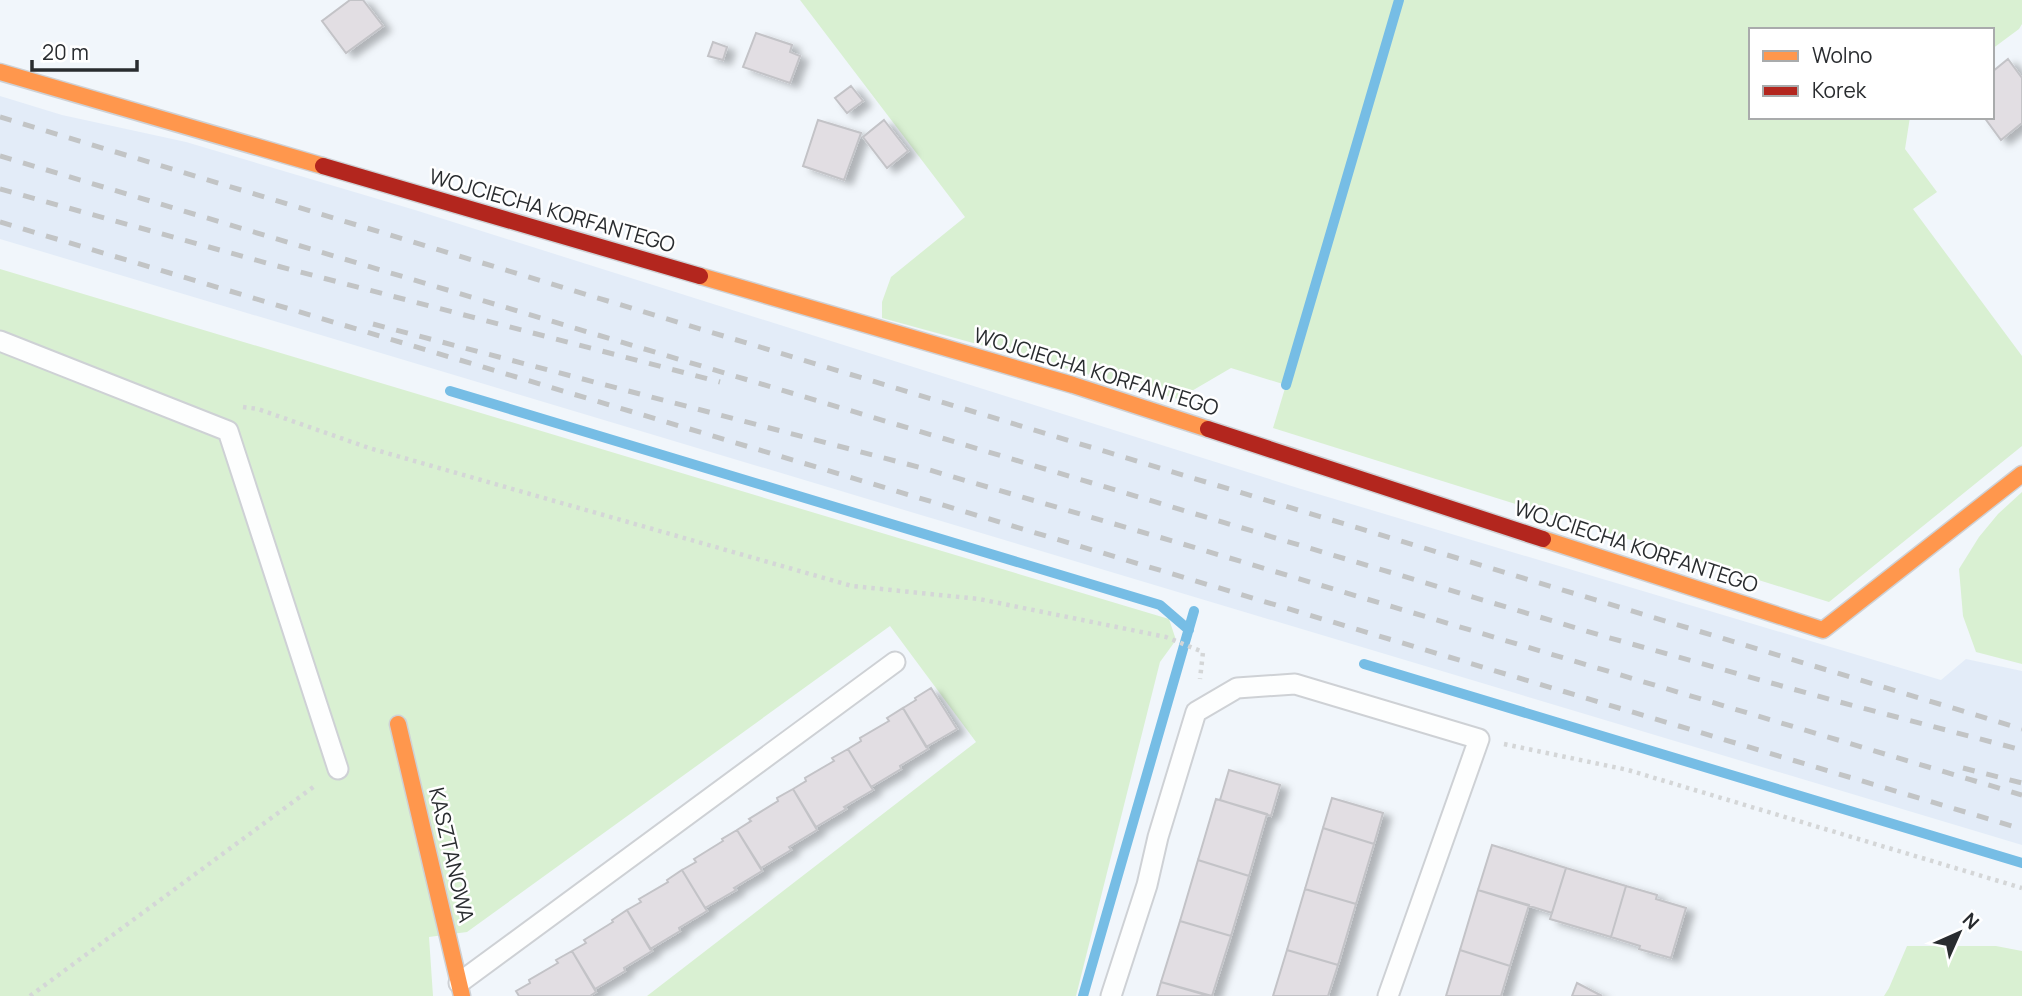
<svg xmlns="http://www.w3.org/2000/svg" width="2022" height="996" font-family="Manrope,sans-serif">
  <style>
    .built { fill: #e3ecf8 }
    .green { fill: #d9f0d2 }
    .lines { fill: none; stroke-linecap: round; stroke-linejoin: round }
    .stream { stroke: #76bde5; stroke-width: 10 }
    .building { fill: #e2dee3; stroke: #c3c3c7; stroke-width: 2; filter: url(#shadow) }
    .lane-casing { stroke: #ced1d5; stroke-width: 23 }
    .slow-casing { stroke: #ced1d5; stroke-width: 19 }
    .jam-casing { stroke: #ced1d5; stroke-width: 19 }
    .path { stroke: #d4d6d7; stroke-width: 4.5; stroke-dasharray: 3.5 5; stroke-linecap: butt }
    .lane { stroke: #fdfefe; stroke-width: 19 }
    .slow { stroke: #ff974d; stroke-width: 16 }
    .jam { stroke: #b3261e; stroke-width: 16 }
    .rail { stroke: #c2c4c5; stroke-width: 5; stroke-dasharray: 12 12; stroke-linecap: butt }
    .labels { text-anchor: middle; stroke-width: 5; stroke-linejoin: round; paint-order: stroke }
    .street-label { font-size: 21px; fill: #292c2f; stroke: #fff }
  </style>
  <defs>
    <filter id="shadow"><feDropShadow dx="8" dy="4.5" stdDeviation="3.5" flood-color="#0004"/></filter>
  </defs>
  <rect width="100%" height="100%" fill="#f1f6fb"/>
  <path class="built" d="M 0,96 L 62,115 L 186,142 L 415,210 L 1301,489 L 1941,680 L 1966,659 L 2022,671 L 2022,845 L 0,239 Z"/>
  <path class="green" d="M 800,0 L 2022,0 L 2022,24 L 2019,29 L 1992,49 L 1992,30 L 1751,30 L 1751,117 L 1910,117 L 1905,149 L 1937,192 L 1913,209 L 2022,356 L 2022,446 L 1829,602 L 1273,428 L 1286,385 L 1231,368 L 1178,399 L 882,318 L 882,302 L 891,277 L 965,217 Z
    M 0,269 L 1169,619 L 1176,640 L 1160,662 L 1076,996 L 647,996 L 976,742 L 890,626 L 467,932 L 429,937 L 433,996 L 0,996 Z
    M 2022,492 L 2022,664 L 1976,652 L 1963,616 L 1959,569 L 1979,537 L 1998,514 Z
    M 1907,946 L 1996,946 L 2022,951 L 2022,996 L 1884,996 L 1889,988 Z"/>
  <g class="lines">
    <path class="stream" d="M 1286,385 L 1399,0
      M 450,391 L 1160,605 L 1189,630
      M 1364,664 L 2022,863
      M 1083,996 L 1194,611"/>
  </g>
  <path class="building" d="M 350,0 L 363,0 L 383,26 L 346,53 L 322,21 Z
    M 756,33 L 792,45 L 790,52 L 800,56 L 790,83 L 743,67 Z
    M 713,42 L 727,47 L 723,60 L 708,56 Z
    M 2008,59 L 2022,78 L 2022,123 L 2001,140 L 1984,117 L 1992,117 L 1992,72 Z
    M 851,86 L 863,101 L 847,113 L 835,98 Z
    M 818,120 L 861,133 L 844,180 L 803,166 Z
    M 884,120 L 908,151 L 887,168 L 863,137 Z
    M 931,688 L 957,729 L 926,747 L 903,708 L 916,700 L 915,698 Z
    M 903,708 L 928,749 L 900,766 L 901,769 L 871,787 L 848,749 L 861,741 L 860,738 L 889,721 L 887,718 Z
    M 848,749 L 873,790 L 844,807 L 846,809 L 816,827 L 793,789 L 806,781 L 805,778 L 834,761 L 832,758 Z
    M 1229,770 L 1280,785 L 1271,816 L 1220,800 Z
    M 793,789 L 817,830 L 789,847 L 791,850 L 761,868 L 737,830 L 751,821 L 749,819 L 778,801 L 777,798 Z
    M 1332,798 L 1383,813 L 1374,844 L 1323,828 Z
    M 1216,799 L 1267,814 L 1249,876 L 1198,860 Z
    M 1323,828 L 1374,844 L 1356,904 L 1305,889 Z
    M 737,830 L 762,871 L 734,888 L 736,890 L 705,908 L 682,870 L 696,862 L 694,859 L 723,841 L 722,839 Z
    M 1492,845 L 1566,868 L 1552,913 L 1478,890 Z
    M 1198,860 L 1249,876 L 1231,936 L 1180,921 Z
    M 1566,868 L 1626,886 L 1611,937 L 1550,919 Z
    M 682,870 L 707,911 L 679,928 L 680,931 L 650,949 L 627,910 L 641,902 L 639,899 L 668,882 L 667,880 Z
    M 1626,886 L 1657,895 L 1656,899 L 1686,908 L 1671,958 L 1639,949 L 1640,946 L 1611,937 Z
    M 1305,889 L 1356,904 L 1338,965 L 1287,950 Z
    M 1478,890 L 1529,905 L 1510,966 L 1460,950 Z
    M 627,910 L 652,951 L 624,968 L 625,971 L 595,989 L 572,951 L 586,943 L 584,940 L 613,922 L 612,920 Z
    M 1180,921 L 1231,936 L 1212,996 L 1161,982 Z
    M 1287,950 L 1338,965 L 1328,996 L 1273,996 Z
    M 1460,950 L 1510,966 L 1501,996 L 1446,996 Z
    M 572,951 L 596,992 L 590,996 L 519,996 L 516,991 L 530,983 L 529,980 L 558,963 L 556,960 Z
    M 1161,982 L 1209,996 L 1157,996 Z
    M 1577,983 L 1602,996 L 1572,996 Z"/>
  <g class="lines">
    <defs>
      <path id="lane" d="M 0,341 L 228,431 L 338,769
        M 459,983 L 895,662
        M 1111,996 L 1147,885 L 1158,837 L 1196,712 L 1237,688 L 1295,684 L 1479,739 L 1388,996"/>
      <path id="slow" d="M 0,72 L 323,166
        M 700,276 L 1073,385 L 1208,429
        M 1543,539 L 1823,630 L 2022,474
        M 398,724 L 462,996"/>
      <path id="jam" d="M 323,166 L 700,276
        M 1208,429 L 1543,539"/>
    </defs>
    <use href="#lane" class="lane-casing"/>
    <use href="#slow" class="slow-casing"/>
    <use href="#jam" class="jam-casing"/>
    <path class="path" d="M 243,407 L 258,409 L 369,448 L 852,586 L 979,599 L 1166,637 L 1203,652 L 1200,679
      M 1504,744 L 1628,770 L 2022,888
      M 30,996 L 316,785"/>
    <use href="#lane" class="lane"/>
    <use href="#slow" class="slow"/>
    <use href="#jam" class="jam"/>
    <path class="rail" d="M 0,117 L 2022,729
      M 0,156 L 1603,636 L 1832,700 L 2022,750
      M 0,189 L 281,267 L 720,382
      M 0,222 L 2022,829
      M 373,324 L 926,469 L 1176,542 L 2022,795
      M 1963,768 L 2022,783"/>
  </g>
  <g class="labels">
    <g class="street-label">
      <text transform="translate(552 211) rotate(16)" y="7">WOJCIECHA KORFANTEGO</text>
      <text transform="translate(1096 372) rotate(17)" y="7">WOJCIECHA KORFANTEGO</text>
      <text transform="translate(1636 547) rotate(18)" y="7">WOJCIECHA KORFANTEGO</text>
      <text transform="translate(451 855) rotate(77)" y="7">KASZTANOWA</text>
    </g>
  </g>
  <rect x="1749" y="28" width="245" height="91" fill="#ffffff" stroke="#a9abac" stroke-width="2"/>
  <rect x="1763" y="51" width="35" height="10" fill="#ff974d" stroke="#a9abac" stroke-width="2"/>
  <text x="1812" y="63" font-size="21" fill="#292c2f">Wolno</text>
  <rect x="1763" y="86" width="35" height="10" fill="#b3261e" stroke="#a9abac" stroke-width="2"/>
  <text x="1812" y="98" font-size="21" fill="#292c2f">Korek</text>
  <g transform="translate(1959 933) rotate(45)" stroke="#ffffff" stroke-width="5" paint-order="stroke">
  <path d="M0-5L12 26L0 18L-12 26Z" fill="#292c2f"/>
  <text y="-10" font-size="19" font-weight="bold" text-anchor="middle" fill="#292c2f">N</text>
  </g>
  <path d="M32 60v10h105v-10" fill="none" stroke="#292c2f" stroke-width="3.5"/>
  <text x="42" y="60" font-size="21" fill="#292c2f" stroke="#ffffff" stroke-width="5" paint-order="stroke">20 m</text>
</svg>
